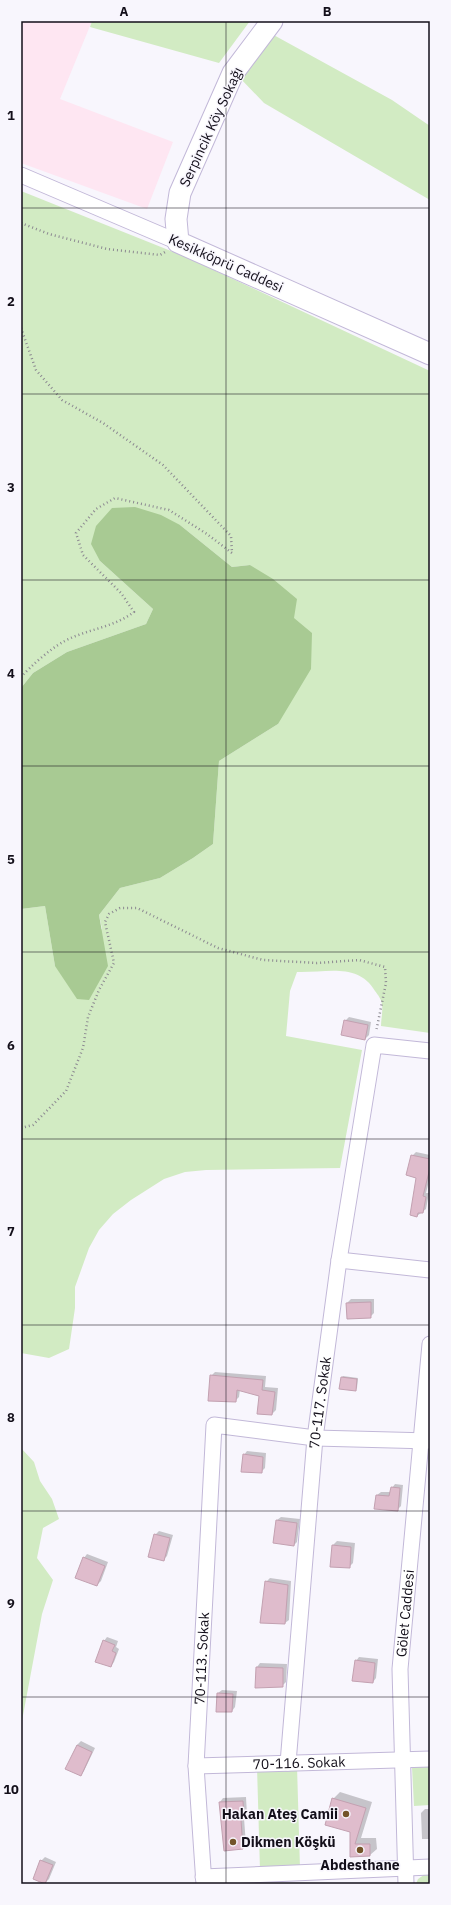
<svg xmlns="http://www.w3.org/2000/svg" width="451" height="1905" font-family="'IBM Plex Sans',sans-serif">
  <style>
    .industrial { fill: #fee6f2 }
    .green { fill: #d2ebc3 }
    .forest { fill: #a8ca93 }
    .shadow { fill: #0003 }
    .building { fill: #dfbccc; stroke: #c3a1b1 }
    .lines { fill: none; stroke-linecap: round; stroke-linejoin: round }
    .street-casing { stroke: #c2b8d8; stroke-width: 17 }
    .secondary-casing { stroke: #c2b8d8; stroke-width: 23 }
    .path { stroke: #8c8991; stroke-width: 2.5; stroke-dasharray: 1 3; stroke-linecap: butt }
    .street { stroke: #fff; stroke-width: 15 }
    .secondary { stroke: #fff; stroke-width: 21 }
    .grid { fill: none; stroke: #130f1a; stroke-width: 1; stroke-opacity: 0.55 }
    .poi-dot { fill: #735429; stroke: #f8f6fd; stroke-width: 1.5 }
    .labels { text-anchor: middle; stroke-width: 3; stroke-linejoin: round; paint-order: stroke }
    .street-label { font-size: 14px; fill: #130f1a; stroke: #f8f6fd }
    .poi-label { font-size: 14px; font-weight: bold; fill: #130f1a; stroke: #f8f6fd; text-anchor: end }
    .neatline { fill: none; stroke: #130f1a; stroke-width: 1.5 }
    .grid-label { font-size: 13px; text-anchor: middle; font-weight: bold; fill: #130f1a }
  </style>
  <rect width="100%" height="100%" fill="#f8f6fd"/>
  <path class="industrial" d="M 21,21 L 92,21 L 60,99 L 173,142 L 147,209 L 21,163 Z"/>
  <path class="green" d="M 92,21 L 250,21 L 219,63 L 90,27 Z
    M 270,33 L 392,100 L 430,126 L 430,200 L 264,103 L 238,76 Z
    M 21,191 L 186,257 L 430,371 L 430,1033 L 381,1026 C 381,1019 383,1012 382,1005 C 382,1000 378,995 375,991 C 358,962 326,973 297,972 L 290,991 L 286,1036 L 362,1050 L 340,1168 L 206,1170 L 185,1172 L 164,1179 L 131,1200 L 113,1214 L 99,1230 L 89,1248 L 75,1287 L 75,1308 L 69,1349 L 49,1358 L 21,1353 L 21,909 L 45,906 L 55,966 L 102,929 L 99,915 L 120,888 L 160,878 L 193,858 L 213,844 L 219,761 L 278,724 L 294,618 L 250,565 L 232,567 L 180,525 L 100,561 L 153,609 L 146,624 L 67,652 L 33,673 L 21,688 Z
    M 21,1448 L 34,1462 L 40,1481 L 52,1499 L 59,1519 L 43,1528 L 37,1558 L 53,1580 L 42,1614 L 21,1726 Z
    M 297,1766 L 300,1868 L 260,1870 L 257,1767 Z
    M 430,1766 L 430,1805 L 414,1806 L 412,1767 Z
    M 428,1872 L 430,1872 L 430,1884 L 416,1884 L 418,1879 Z"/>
  <path class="forest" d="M 135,507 L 161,515 L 180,525 L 232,567 L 250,565 L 273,579 L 297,599 L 294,618 L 312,633 L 311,669 L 278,724 L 219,761 L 213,844 L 193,858 L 160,878 L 120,888 L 99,915 L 108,966 L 89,1000 L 77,999 L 55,966 L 45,906 L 21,909 L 21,688 L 33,673 L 67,652 L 146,624 L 153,609 L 100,561 L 91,544 L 96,526 L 112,508 Z"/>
  <path class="shadow" d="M 349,1017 L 371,1022 L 369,1035 L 365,1039 L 345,1021 Z
    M 416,1152 L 430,1155 L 430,1177 L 426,1193 L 429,1193 L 426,1209 L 417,1216 L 417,1177 L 412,1156 Z
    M 351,1299 L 374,1299 L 374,1313 L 370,1317 L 348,1318 L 347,1303 Z
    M 215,1372 L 266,1376 L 265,1387 L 278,1388 L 276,1410 L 272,1414 L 260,1395 L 240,1389 L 239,1397 L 235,1401 L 211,1376 Z
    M 343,1376 L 358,1378 L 357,1388 L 355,1390 L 341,1378 Z
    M 247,1451 L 266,1453 L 265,1468 L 261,1472 L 244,1455 Z
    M 395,1484 L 403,1485 L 401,1506 L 397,1510 L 377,1495 L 381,1492 L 390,1492 L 392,1488 Z
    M 281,1517 L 300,1519 L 297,1542 L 294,1545 L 277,1520 Z
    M 159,1531 L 173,1535 L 167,1556 L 163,1560 L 155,1535 Z
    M 337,1541 L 355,1543 L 353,1563 L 349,1567 L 333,1545 Z
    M 87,1554 L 108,1562 L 101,1581 L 97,1585 L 84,1558 Z
    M 270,1578 L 291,1581 L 289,1620 L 285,1623 L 266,1582 Z
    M 107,1637 L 118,1641 L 116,1647 L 119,1649 L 114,1662 L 111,1666 L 104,1641 Z
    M 359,1657 L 378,1659 L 376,1678 L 373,1682 L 356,1661 Z
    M 260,1663 L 287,1664 L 286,1682 L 282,1686 L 257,1667 Z
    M 222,1690 L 237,1691 L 235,1707 L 232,1711 L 218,1693 Z
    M 81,1741 L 95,1748 L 84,1771 L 81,1775 L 67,1768 L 77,1745 Z
    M 340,1792 L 372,1802 L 361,1838 L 376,1838 L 377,1849 L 370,1855 L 351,1856 L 351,1831 L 333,1799 Z
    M 246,1797 L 247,1815 L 244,1818 L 246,1845 L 242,1848 L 220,1802 L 223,1798 Z
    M 425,1809 L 430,1809 L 430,1839 L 422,1839 L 421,1813 Z
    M 45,1857 L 56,1862 L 49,1879 L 45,1883 L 41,1861 Z"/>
  <path class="building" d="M 344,1020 L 368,1025 L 365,1040 L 341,1035 Z
    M 411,1155 L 430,1159 L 430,1168 L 423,1196 L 426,1197 L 423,1213 L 418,1213 L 417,1217 L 410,1215 L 416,1178 L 406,1175 Z
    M 371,1302 L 371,1318 L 347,1319 L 346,1303 Z
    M 210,1375 L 263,1380 L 262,1390 L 275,1392 L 272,1415 L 257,1414 L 259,1396 L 237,1390 L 236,1402 L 208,1401 Z
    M 341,1377 L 357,1379 L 356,1391 L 339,1389 Z
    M 243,1454 L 263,1457 L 262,1473 L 241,1472 Z
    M 391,1487 L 400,1488 L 398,1511 L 374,1509 L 376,1495 L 389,1496 Z
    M 276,1520 L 297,1523 L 294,1546 L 273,1543 Z
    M 154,1534 L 170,1538 L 164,1561 L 148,1557 Z
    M 332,1545 L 351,1547 L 350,1568 L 330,1567 Z
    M 83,1557 L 105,1566 L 97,1586 L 75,1578 Z
    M 265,1581 L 288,1585 L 285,1624 L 260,1623 Z
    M 103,1640 L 115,1645 L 112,1651 L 116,1653 L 111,1667 L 95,1662 Z
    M 355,1660 L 375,1663 L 373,1683 L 352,1681 Z
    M 256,1667 L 283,1668 L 283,1687 L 255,1688 Z
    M 217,1693 L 233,1694 L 232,1712 L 216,1712 Z
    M 77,1745 L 92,1752 L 81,1776 L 65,1769 Z
    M 332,1798 L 366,1808 L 355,1844 L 370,1844 L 370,1856 L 350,1857 L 350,1832 L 325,1825 Z
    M 243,1801 L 244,1820 L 241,1820 L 243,1849 L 224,1851 L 219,1802 Z
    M 40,1860 L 53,1865 L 45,1884 L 33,1879 Z"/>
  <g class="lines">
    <defs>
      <g id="street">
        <path d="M 21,175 L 178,242"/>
        <path d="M 339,1260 L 430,1270"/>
        <path id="s1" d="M 288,1763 L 315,1438 L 339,1260 L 374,1045 L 430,1051"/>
        <path id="s2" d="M 196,1766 L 430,1759"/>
        <path d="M 203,1877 L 430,1867"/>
        <path id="s3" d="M 204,1884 L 196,1766 L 214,1425 L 315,1438 L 430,1441"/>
        <path id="s4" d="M 406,1884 L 400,1669 L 430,1344"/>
      </g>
      <path id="secondary" d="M 272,21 L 233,73 L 180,193 L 176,219 L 178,242 L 430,354"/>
    </defs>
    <use href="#street" class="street-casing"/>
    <use href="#secondary" class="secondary-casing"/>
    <path class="path" d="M 21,223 L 49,234 L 107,249 L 160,255 L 165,252
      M 21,328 L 36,370 L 62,400 L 103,423 L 163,465 L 231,536 L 232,553 L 207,534 L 169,510 L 115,498 L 96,509 L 76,533 L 83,555 L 121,593 L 134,612 C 113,628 86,629 63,642 C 50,649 31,666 21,677
      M 21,1128 L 33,1125 L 66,1091 L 83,1048 L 88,1017 L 99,990 L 114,963 L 105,922 L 109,914 L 120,908 L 137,908 L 218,948 L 263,960 L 317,963 L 359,960 L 385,967 L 386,983 L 376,1032"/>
    <use href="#street" class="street"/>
    <use href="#secondary" class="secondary"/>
  </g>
  <path class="grid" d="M 226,21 L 226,1884M 21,208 L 430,208M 21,394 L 430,394M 21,580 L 430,580M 21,766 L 430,766M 21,952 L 430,952M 21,1139 L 430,1139M 21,1325 L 430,1325M 21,1511 L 430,1511M 21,1697 L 430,1697"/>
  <g class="poi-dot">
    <circle cx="346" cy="1814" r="4"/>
    <circle cx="233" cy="1842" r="4"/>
    <circle cx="360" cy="1850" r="4"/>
  </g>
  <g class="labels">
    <g class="street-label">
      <text transform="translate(211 127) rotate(-65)" y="5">Serpincik Köy Sokağı</text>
      <text transform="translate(226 263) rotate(24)" y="5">Kesikköprü Caddesi</text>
      <text dy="5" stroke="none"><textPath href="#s1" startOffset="362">70-117. Sokak</textPath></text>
      <text dy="5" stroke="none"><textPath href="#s4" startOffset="271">Gölet Caddesi</textPath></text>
      <text dy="5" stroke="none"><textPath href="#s3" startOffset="226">70-113. Sokak</textPath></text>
      <text dy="5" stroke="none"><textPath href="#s2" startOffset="103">70-116. Sokak</textPath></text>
    </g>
    <g class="poi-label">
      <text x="338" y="1819">Hakan Ateş Camii</text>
      <text x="241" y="1847" text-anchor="start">Dikmen Köşkü</text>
      <text x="360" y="1870" text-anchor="middle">Abdesthane</text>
    </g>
  </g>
  <rect width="451" height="1905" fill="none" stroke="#f8f6fd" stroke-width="44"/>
  <rect x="22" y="22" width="407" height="1861" class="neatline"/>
  <g class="grid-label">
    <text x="124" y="16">A</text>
    <text x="327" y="16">B</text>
    <text x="11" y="120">1</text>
    <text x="11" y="306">2</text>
    <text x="11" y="492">3</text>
    <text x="11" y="678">4</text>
    <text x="11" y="864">5</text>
    <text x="11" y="1050">6</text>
    <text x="11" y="1236">7</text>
    <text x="11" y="1422">8</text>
    <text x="11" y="1608">9</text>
    <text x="11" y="1794">10</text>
  </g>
</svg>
